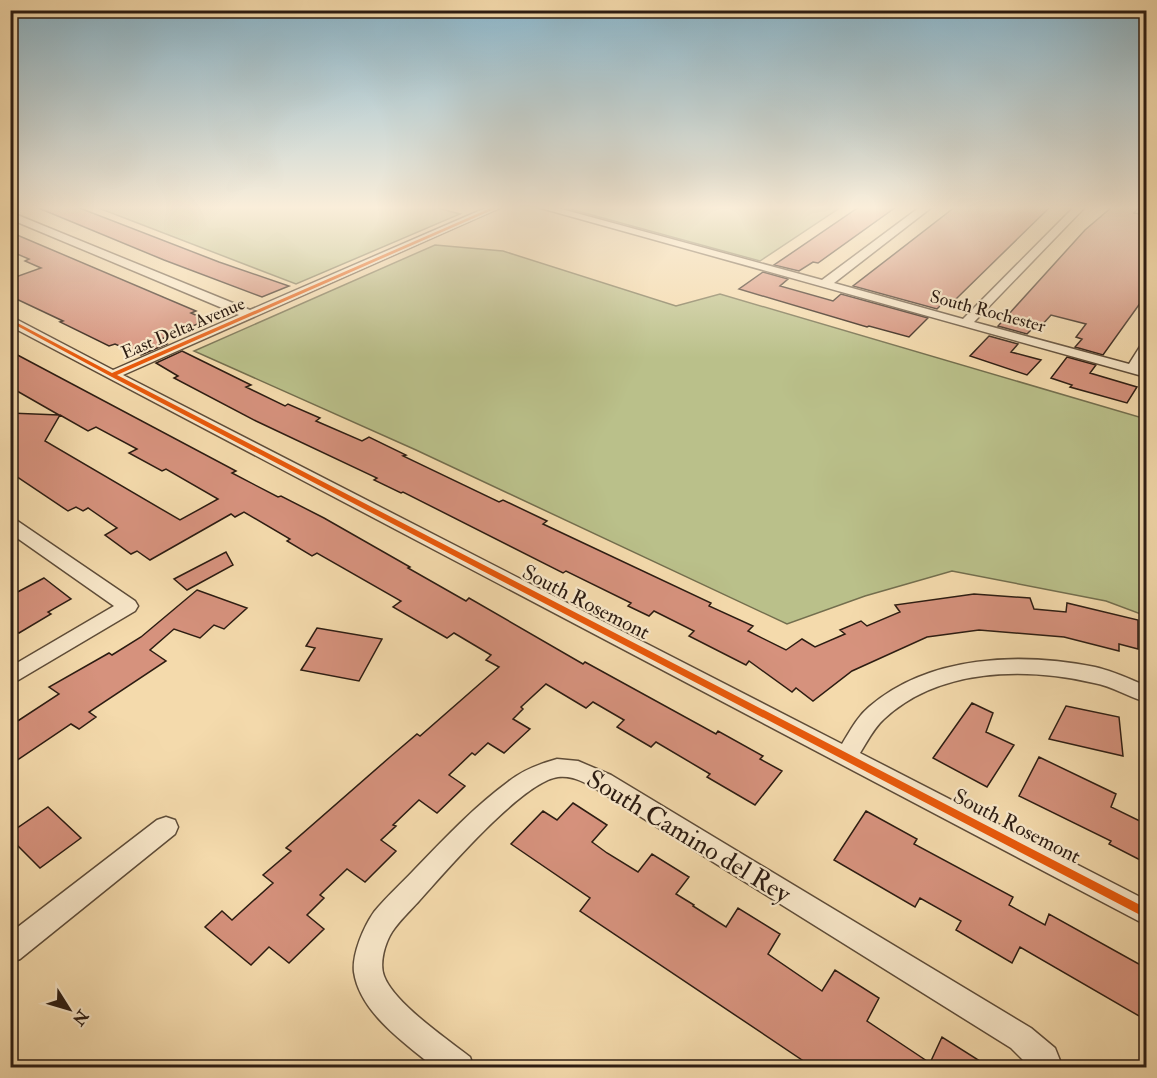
<svg xmlns="http://www.w3.org/2000/svg" width="1157" height="1078" font-family="'IM FELL Double Pica',serif">
  <style>
    .green { fill: #bac08a; stroke: #736e4e; stroke-width: 1.5 }
    .building { fill: #d6927d; stroke: #2c1c12; stroke-width: 1.5; fill-rule: evenodd }
    .lines { fill: none; stroke-linecap: round; stroke-linejoin: round }
    .minor-casing { stroke: #5e4c38; stroke-width: 3 }
    .minor { fill: #f8e7c9; fill-rule: evenodd }
    .cycleway-casing { stroke: #f8e7c9; stroke-width: 3 }
    .cycleway { fill: #e8590c; fill-rule: evenodd }
    .labels { text-anchor: middle; stroke-width: 4.5; stroke-linejoin: round; paint-order: stroke }
    .far-street-label { font-size: 18px; fill: #2c1c12; stroke: #f8e7c9 }
    .street-label { font-size: 21px; fill: #2c1c12; stroke: #f8e7c9 }
    .near-street-label { font-size: 26px; fill: #2c1c12; stroke: #f8e7c9 }
  </style>
  <rect width="100%" height="100%" fill="#f4daac"/>
  <filter id="stains"><feTurbulence type="fractalNoise" baseFrequency=".00333" numOctaves="4"/><feColorMatrix values="0 0 0 0 .2 0 0 0 0 .09 0 0 0 0 .02 0 0 0 .5 -.17"/></filter>
  <radialGradient id="worn" r=".72"><stop offset=".6" stop-color="#630" stop-opacity="0"/><stop offset="1" stop-color="#630" stop-opacity=".3"/></radialGradient>
  <path class="green" d="M 96,207 L 434,207 L 460,214 L 296,284 Z
    M 575,207 L 841,207 L 760,261 L 570,209 Z
    M 435,245 L 503,251 L 676,306 L 720,294 L 1146,419 L 1146,616 L 1106,601 L 952,571 L 865,596 L 787,624 L 416,450 L 194,351 Z"/>
  <path class="building" d="M 36,207 L 77,207 L 219,262 L 289,286 L 262,297 L 164,260 Z
    M 859,207 L 896,207 L 818,263 L 813,262 L 799,271 L 774,265 Z
    M 955,207 L 1050,207 L 955,300 L 948,298 L 937,309 L 853,286 Z
    M 1112,207 L 1139,207 L 1134,213 L 1146,215 L 1146,295 L 1103,355 L 1075,347 L 1082,339 L 1076,337 L 1086,324 L 1051,315 L 1042,325 L 1037,324 L 1027,334 L 998,326 L 1085,230 Z
    M 10,232 L 196,311 L 191,313 L 207,320 L 159,340 L 167,344 L 141,355 L 115,344 L 109,346 L 60,322 L 63,321 L 10,296 L 10,279 L 41,268 L 25,261 L 29,259 L 10,251 Z
    M 763,272 L 788,279 L 780,286 L 833,301 L 841,294 L 928,318 L 909,337 L 869,326 L 867,327 L 739,289 Z
    M 989,336 L 1018,344 L 1011,352 L 1041,360 L 1027,375 L 970,356 Z
    M 10,351 L 236,471 L 232,473 L 278,497 L 281,496 L 324,518 L 410,567 L 408,568 L 466,601 L 469,598 L 583,664 L 585,662 L 716,734 L 718,731 L 763,756 L 760,759 L 782,771 L 755,805 L 707,777 L 710,774 L 656,742 L 651,747 L 617,727 L 624,720 L 593,702 L 586,708 L 546,684 L 521,707 L 523,709 L 513,719 L 530,729 L 504,753 L 488,743 L 475,755 L 472,753 L 449,775 L 465,786 L 437,813 L 419,800 L 393,825 L 396,826 L 381,840 L 396,851 L 365,882 L 347,869 L 320,895 L 324,898 L 307,915 L 324,929 L 289,963 L 269,947 L 251,965 L 205,927 L 222,911 L 232,920 L 273,883 L 263,875 L 291,851 L 286,848 L 390,757 L 417,734 L 420,736 L 499,667 L 486,660 L 491,655 L 454,633 L 447,638 L 393,607 L 401,601 L 317,553 L 312,556 L 287,541 L 290,539 L 244,512 L 235,517 L 231,514 L 150,560 L 137,551 L 131,554 L 105,535 L 117,528 L 88,508 L 83,511 L 76,507 L 68,511 L 10,472 L 10,413 L 59,415 L 10,387 ZM 60,415 L 88,431 L 96,427 L 137,449 L 129,453 L 162,471 L 166,469 L 218,499 L 180,520 L 45,441 Z
    M 182,351 L 251,385 L 246,387 L 285,406 L 288,404 L 320,418 L 316,421 L 362,441 L 369,437 L 406,455 L 403,456 L 499,502 L 503,500 L 547,521 L 543,524 L 711,603 L 709,606 L 753,626 L 748,631 L 786,650 L 802,639 L 815,647 L 845,634 L 840,630 L 861,621 L 867,626 L 900,612 L 895,605 L 974,594 L 1030,598 L 1034,609 L 1066,612 L 1067,603 L 1138,620 L 1138,649 L 1119,644 L 1119,651 L 1064,637 L 979,630 L 927,637 L 852,671 L 813,701 L 796,688 L 792,692 L 749,661 L 746,665 L 689,636 L 694,631 L 654,611 L 649,616 L 628,606 L 631,603 L 566,571 L 563,573 L 403,492 L 401,493 L 374,480 L 377,478 L 256,421 L 174,378 L 178,376 L 156,363 Z
    M 1067,357 L 1096,365 L 1090,373 L 1137,387 L 1127,403 L 1070,387 L 1072,385 L 1051,378 Z
    M 226,552 L 233,565 L 187,590 L 174,579 Z
    M 44,578 L 71,599 L 48,612 L 51,614 L 19,633 L 10,626 L 10,596 Z
    M 197,590 L 247,608 L 224,629 L 214,625 L 200,638 L 174,629 L 150,650 L 166,661 L 89,712 L 96,717 L 79,729 L 71,724 L 10,765 L 10,726 L 59,694 L 49,687 L 109,653 L 112,655 L 141,637 Z
    M 317,628 L 382,639 L 359,681 L 301,670 L 315,648 L 306,646 Z
    M 972,703 L 993,713 L 986,732 L 1014,745 L 987,787 L 933,758 Z
    M 1066,706 L 1119,717 L 1123,756 L 1049,739 Z
    M 1039,757 L 1116,794 L 1111,807 L 1146,824 L 1146,863 L 1109,844 L 1111,841 L 1019,796 Z
    M 573,803 L 607,825 L 592,842 L 607,853 L 638,872 L 652,854 L 689,877 L 676,894 L 694,905 L 693,906 L 726,927 L 738,908 L 780,934 L 768,954 L 822,991 L 835,970 L 879,998 L 867,1021 L 930,1063 L 942,1037 L 991,1068 L 814,1068 L 580,911 L 590,898 L 511,844 L 543,811 L 557,820 Z
    M 48,807 L 81,838 L 40,868 L 10,838 L 10,833 Z
    M 866,811 L 917,839 L 914,844 L 1013,897 L 1009,905 L 1045,925 L 1049,914 L 1146,968 L 1146,1020 L 1020,947 L 1012,963 L 956,930 L 961,921 L 920,898 L 915,907 L 834,860 Z"/>
  <g class="lines">
    <defs>
      <path id="minor" d="M 488,207 L 502,207 L 123,375 L 842,744 C 850,731 857,717 869,707 C 928,655 1021,652 1095,667 C 1113,671 1130,679 1146,686 L 1146,702 C 1128,697 1112,686 1094,683 C 1025,667 939,668 884,719 C 874,728 867,742 860,753 L 1146,900 L 1146,925 L 10,326 L 10,316 L 113,370 L 239,315 L 10,219 L 10,212 L 250,310 Z
        M 537,207 L 554,207 L 822,280 L 920,207 L 932,207 L 834,283 L 963,319 L 1074,207 L 1085,207 L 974,322 L 1129,364 L 1141,345 L 1146,344 L 1146,359 L 1142,367 L 1146,369 L 1146,377 Z
        M 10,519 L 16,520 L 135,601 L 138,606 L 135,611 L 10,685 L 10,667 L 114,606 L 10,533 Z
        M 557,759 L 578,761 L 611,775 L 1031,1028 L 1055,1048 L 1063,1068 L 1031,1068 L 1011,1048 L 601,792 C 588,784 574,775 558,777 C 522,782 445,872 419,901 C 410,911 399,921 392,932 C 385,943 379,963 384,976 C 394,1003 447,1039 470,1057 L 474,1068 L 435,1068 C 405,1043 360,1013 354,972 C 352,954 364,926 374,912 C 386,897 402,883 415,869 C 444,839 474,807 508,782 C 523,770 539,764 557,759 Z
        M 166,817 L 175,820 L 178,827 L 175,834 L 20,959 L 10,963 L 10,933 L 157,820 Z"/>
    </defs>
    <use href="#minor" class="minor-casing"/>
    <use href="#minor" class="minor"/>
    <defs>
      <path id="cycleway" d="M 493,207 L 499,207 L 117,375 L 1146,908 L 1146,918 L 110,376 L 10,322 L 10,319 L 112,373 Z"/>
    </defs>
    <use href="#cycleway" class="cycleway-casing"/>
    <use href="#cycleway" class="cycleway"/>
  </g>
  <linearGradient id="sky" x2="0" y2="1"><stop stop-color="#89b7ce"/><stop offset="0.58" stop-color="#faeeda"/><stop offset="1" stop-color="#faeeda" stop-opacity="0"/></linearGradient>
  <rect width="1157" height="358" fill="url(#sky)"/>
  <g class="labels">
    <g class="far-street-label">
      <text transform="translate(988 311) rotate(15)" y="6">South Rochester</text>
      <text transform="translate(183 328) rotate(-23)" y="6">East Delta Avenue</text>
    </g>
    <g class="street-label">
      <text transform="translate(586 602) rotate(27)" y="7">South Rosemont</text>
      <text transform="translate(1017 826) rotate(27)" y="7">South Rosemont</text>
    </g>
    <g class="near-street-label">
      <text transform="translate(689 836) rotate(31)" y="9">South Camino del Rey</text>
    </g>
  </g>
  <rect width="1157" height="1078" fill="none" stroke="#f4daac" stroke-width="36"/>
  <rect x="12" y="12" width="1133" height="1054" fill="none" stroke="#2c1c12" stroke-width="3"/>
  <rect x="18" y="18" width="1121" height="1042" fill="none" stroke="#2c1c12" stroke-width="1.5"/>
  <g transform="translate(69 1009) rotate(127)" stroke="#f8e7c9" stroke-width="4.5" paint-order="stroke">
  <path d="M0-4.5L10 22L0 15L-10 22Z" fill="#2c1c12"/>
  <text y="-9" font-size="16" font-weight="bold" text-anchor="middle" fill="#2c1c12">N</text>
  </g>
  <rect width="100%" height="100%" filter="url(#stains)"/>
  <rect width="100%" height="100%" fill="url(#worn)"/>
</svg>
